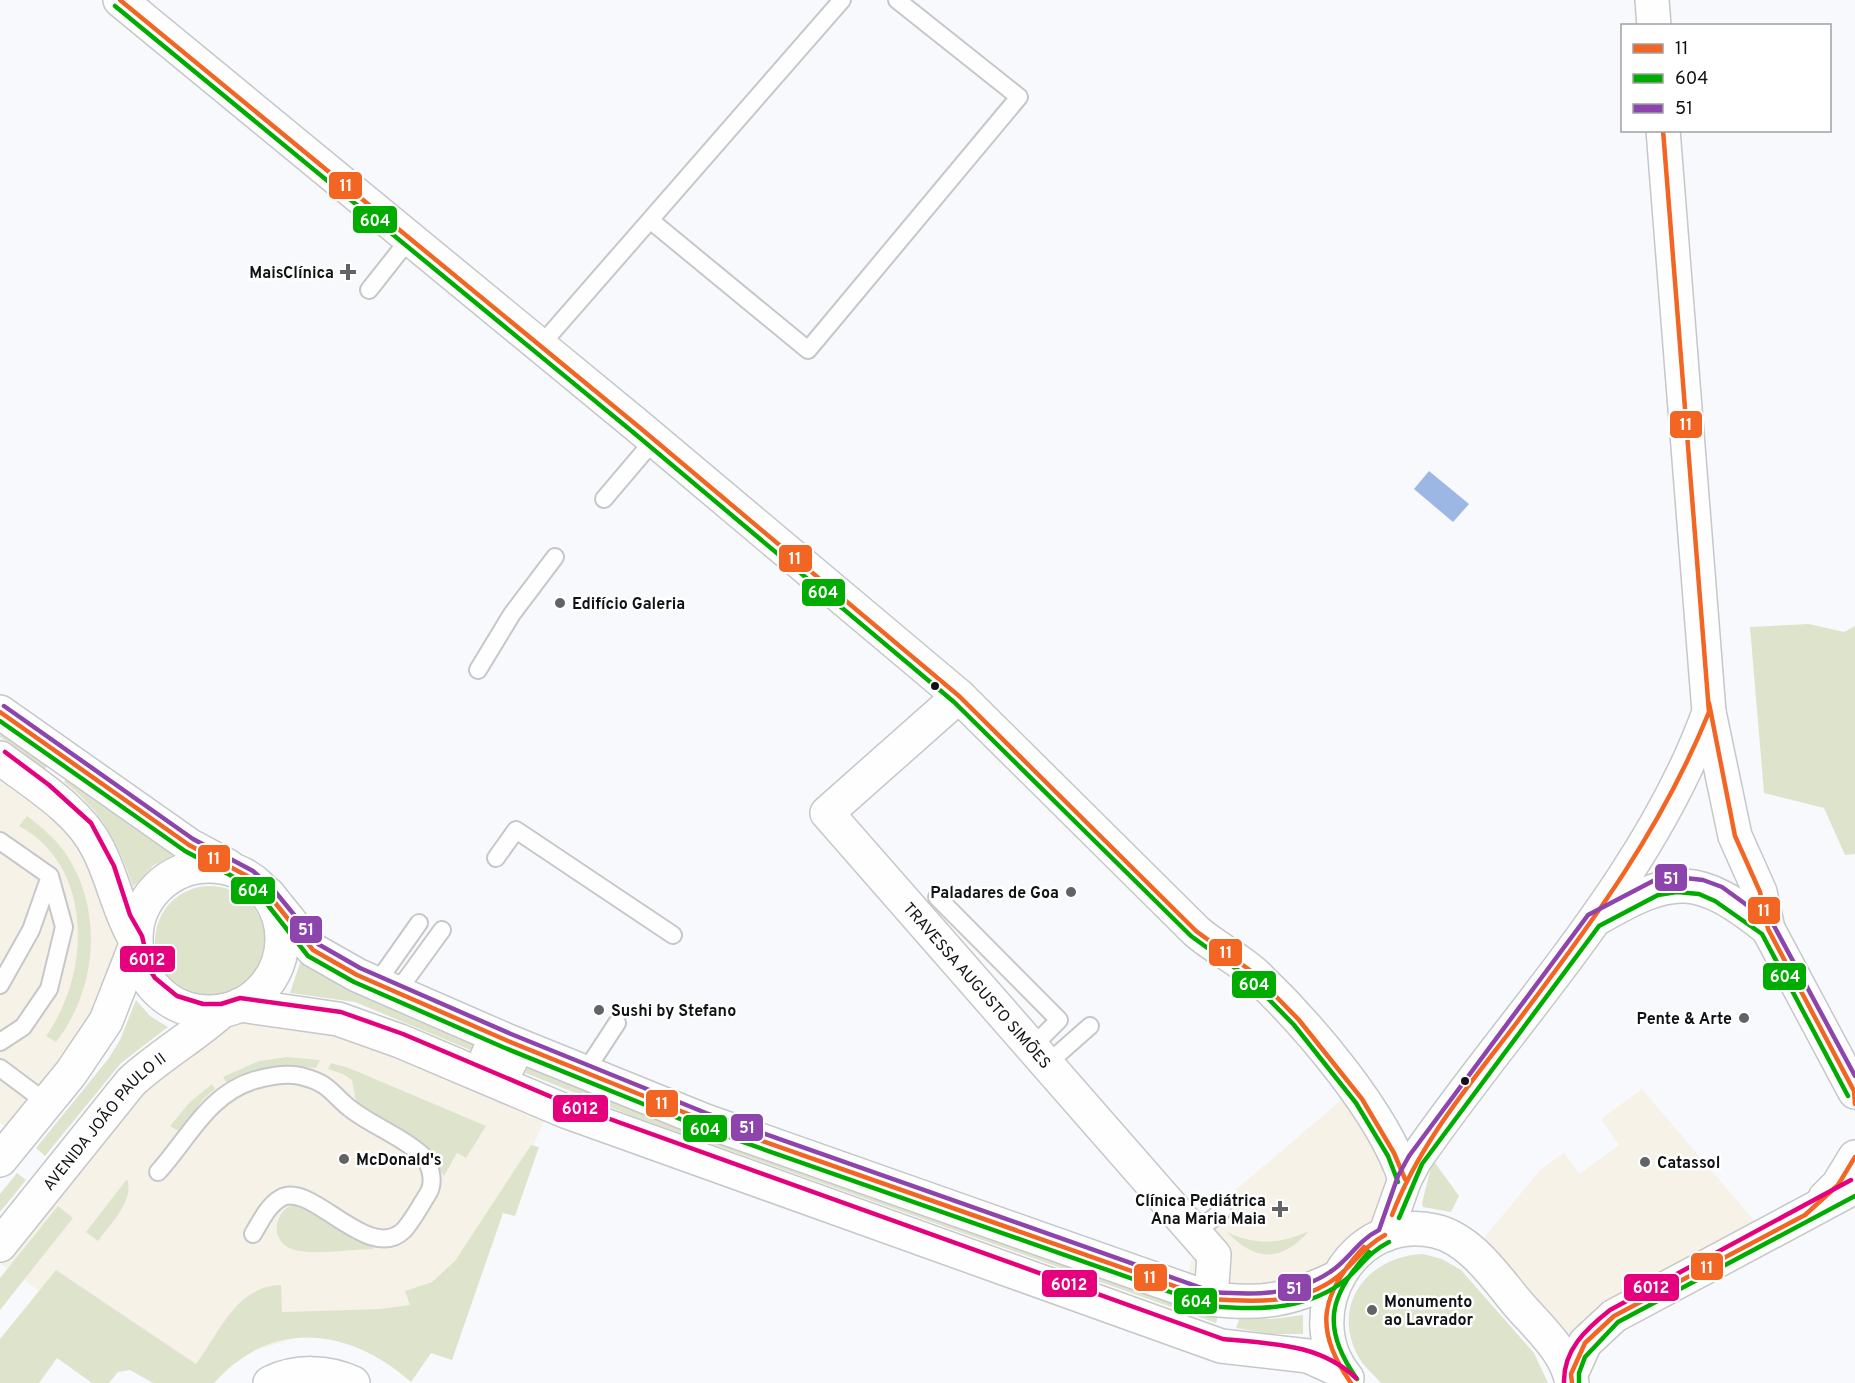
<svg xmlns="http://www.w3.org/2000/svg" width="1855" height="1383" font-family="Overpass,sans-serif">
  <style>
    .commercial { fill: #f7f2e8 }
    .green { fill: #dee4cc }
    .water { fill: #9db7e4 }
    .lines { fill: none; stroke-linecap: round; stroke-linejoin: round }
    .lane-casing { stroke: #c6c7c9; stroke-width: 20 }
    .street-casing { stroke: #c6c7c9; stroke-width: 36 }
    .secondary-casing { stroke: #c6c7c9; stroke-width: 36 }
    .lane { stroke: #fefeff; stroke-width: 16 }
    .street { stroke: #fefeff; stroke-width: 33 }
    .secondary { stroke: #fefeff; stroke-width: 33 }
    .bus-1-casing { stroke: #fff; stroke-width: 9 }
    .bus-2-casing { stroke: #fff; stroke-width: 9 }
    .bus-3-casing { stroke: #fff; stroke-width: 9 }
    .bus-4-casing { stroke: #fff; stroke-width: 9 }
    .bus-1 { stroke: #f26522; stroke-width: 4.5 }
    .bus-2 { stroke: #00ac00; stroke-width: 4.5 }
    .bus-3 { stroke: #8e44ad; stroke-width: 4.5 }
    .bus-4 { stroke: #e5007d; stroke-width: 4.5 }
    .poi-dot { fill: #616365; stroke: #fff; stroke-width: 2 }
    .bus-dot { fill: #101214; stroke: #fff; stroke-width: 2 }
    .labels { text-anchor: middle; stroke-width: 5; stroke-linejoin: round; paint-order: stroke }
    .poi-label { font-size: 16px; font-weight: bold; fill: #101214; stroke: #fff; text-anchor: start }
    .street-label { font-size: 16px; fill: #101214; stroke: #fff }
    .line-badge { stroke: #fff; stroke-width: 2 }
    .badge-label { font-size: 16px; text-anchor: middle; font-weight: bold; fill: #fff }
  </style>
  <rect width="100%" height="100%" fill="#f7f9fc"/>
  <path class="commercial" d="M 0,763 L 77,827 L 126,954 L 103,1020 L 17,1135 L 0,1123 Z
    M 277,1014 L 550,1108 L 503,1213 L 452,1360 L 431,1353 L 411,1382 L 386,1361 L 356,1346 L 330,1339 L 299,1337 L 256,1350 L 227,1369 L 214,1383 L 57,1304 L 0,1263 L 0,1251 L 62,1171 L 202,1032 Z
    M 1642,1089 L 1764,1232 L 1576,1352 L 1474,1250 L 1540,1170 L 1564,1153 L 1579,1174 L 1619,1145 L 1601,1119 Z
    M 1351,1092 L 1392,1154 L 1382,1230 L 1284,1296 L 1186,1285 L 1201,1219 Z"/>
  <path class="green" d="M 1809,624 L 1844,632 L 1855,626 L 1855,854 L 1845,855 L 1824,808 L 1764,793 L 1750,627 Z
    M 0,725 L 50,761 L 45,769 L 0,737 Z
    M 69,774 L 179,852 L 153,866 L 133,887 C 119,844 101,810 64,782 Z
    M 27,816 C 40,826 54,837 64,851 C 104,908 98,988 56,1042 L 46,1036 C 90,975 95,867 19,826 Z
    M155 941a55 55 0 1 1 110 0a55 55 0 1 1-110 0Z
    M 301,960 L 492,1046 L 487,1057 L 355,1002 L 290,993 Z
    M 136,1000 L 150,1016 L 168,1027 L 121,1063 L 45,1156 L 36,1148 L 109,1058 L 120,1040 Z
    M 513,1056 L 1219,1313 L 1216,1323 L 635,1117 L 508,1066 Z
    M 287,1057 L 320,1060 L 316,1068 C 285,1065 255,1067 226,1082 L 223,1077 L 259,1061 Z
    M 331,1063 L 349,1068 L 486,1126 L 466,1158 L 457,1153 L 444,1176 L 422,1145 L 356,1102 L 352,1080 L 343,1074 L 328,1069 Z
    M 212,1084 L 215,1089 L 203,1099 L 180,1132 L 170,1126 L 190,1102 Z
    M 531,1145 L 539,1147 L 515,1216 L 503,1213 L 452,1360 L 431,1353 L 411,1382 C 350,1328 272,1317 214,1383 L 153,1383 L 130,1370 L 118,1372 L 109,1383 L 92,1383 L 57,1358 L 39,1383 L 0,1383 L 0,1339 L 56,1270 L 196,1364 C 219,1333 236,1286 281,1285 L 282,1312 L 380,1309 L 410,1305 L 405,1291 L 432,1282 L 455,1261 Z
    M 1433,1160 L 1459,1196 L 1451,1212 L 1423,1207 L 1422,1203 Z
    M 17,1173 L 26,1180 L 0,1212 L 0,1194 Z
    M 127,1179 C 135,1201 109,1225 98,1241 L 86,1232 Z
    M 300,1203 L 373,1244 L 373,1249 C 352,1249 312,1256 292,1249 C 267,1241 275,1205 300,1203 Z
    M 58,1206 L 73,1218 L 0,1310 L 0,1278 Z
    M 1309,1231 C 1282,1262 1255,1262 1227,1232 C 1256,1246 1280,1244 1309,1231 Z
    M 1423,1254 L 1442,1259 L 1461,1270 L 1534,1353 L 1548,1383 L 1381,1383 C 1373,1374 1362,1365 1357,1354 C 1331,1302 1370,1256 1423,1254 Z
    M 1303,1315 L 1303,1334 L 1270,1334 L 1236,1328 L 1240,1317 L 1272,1319 Z"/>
  <path class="water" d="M 1429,471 L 1469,504 L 1453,522 L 1414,489 Z"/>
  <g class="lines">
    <defs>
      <path id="lane" d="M 842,0 L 650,220 L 808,350 L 1019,97 L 897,0
        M 369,290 L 410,238
        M 540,346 L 650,220
        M 604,499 L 654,440
        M 478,670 L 512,614 L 555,557
        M 0,841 L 50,876 L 64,927 L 49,989 L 23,1027 L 0,1042
        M 496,858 L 516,830 L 673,935
        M 937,897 L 1059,1020 L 1032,1047
        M 376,984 L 419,923
        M 0,985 L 31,930 L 50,876
        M 397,992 L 442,930
        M 1047,1064 L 1090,1026
        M 0,1068 L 47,1103
        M 585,1072 L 617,1023
        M 158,1172 C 189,1138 208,1094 255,1080 C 270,1076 289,1072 304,1077 C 331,1084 332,1095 352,1110 C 373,1126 401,1136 421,1154 C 430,1163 435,1180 429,1192 C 422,1203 413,1220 404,1230 C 369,1265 311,1180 281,1198 C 268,1205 261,1221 253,1234
        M 1195,1233 L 1222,1211"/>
      <g id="street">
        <path d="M 120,0 L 639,427 L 959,696 L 1196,931 C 1215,948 1240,959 1258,977 C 1309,1026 1383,1112 1405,1179"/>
        <path id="s1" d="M 959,696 L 827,813 L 1214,1255 L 1211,1299"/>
        <path d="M 492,1046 L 513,1056 L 508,1066 L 487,1057 Z"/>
        <path d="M 270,1383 C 296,1370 328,1371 353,1383"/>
      </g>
      <g id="secondary">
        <path d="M 1652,0 L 1654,26"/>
        <path d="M 0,712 L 189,845 L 228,866"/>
        <path d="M 1709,712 L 1735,836 L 1760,892 L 1768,929 L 1855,1092"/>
        <path d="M 0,758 C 33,783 79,810 98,849 C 113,878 118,910 135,939"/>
        <circle cx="209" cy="939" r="73"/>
        <path d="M 268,894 L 313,950 L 357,975 L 508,1041 L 703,1120 L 1211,1299 C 1262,1305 1291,1300 1336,1278"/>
        <path d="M 1598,918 C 1674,874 1698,873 1768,929"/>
        <path d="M 240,1005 L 338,1019 L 400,1041 L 565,1111 L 1221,1346 L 1308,1356 L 1341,1371"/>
        <path d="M 0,1160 L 71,1073 L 106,1021 L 135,947"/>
        <path d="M 1825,1198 L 1838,1185 L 1855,1157"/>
        <path d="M 1385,1235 L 1405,1179 L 1415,1160 C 1515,1015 1649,879 1709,712 L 1663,130"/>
        <path id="s2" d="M 0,1245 L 131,1082 C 159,1056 193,1037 222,1011"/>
        <path d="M 1571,1374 L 1585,1343 L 1614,1316 L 1855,1187"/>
        <path d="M 1347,1378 C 1294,1315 1353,1212 1435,1231 C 1471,1239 1497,1279 1519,1305 C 1540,1329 1566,1351 1572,1383"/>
      </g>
    </defs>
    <use href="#lane" class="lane-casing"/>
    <use href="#street" class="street-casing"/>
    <use href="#secondary" class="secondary-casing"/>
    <use href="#lane" class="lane"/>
    <use href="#street" class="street"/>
    <use href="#secondary" class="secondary"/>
    <defs>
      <path id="bus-1" d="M 120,0 L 639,427 L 959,696 L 1196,931 L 1251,971 L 1299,1020 L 1362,1099 L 1394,1153 L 1405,1179
        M 1709,703 L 1735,836 L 1760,892 L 1768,929 L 1854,1091 L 1855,1104
        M 0,712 L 189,845 L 249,877 L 268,894 L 313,950 L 357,975 L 508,1041 L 703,1120 L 1211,1299 C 1252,1302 1302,1305 1337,1277 C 1355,1263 1363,1247 1385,1235
        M 1392,1215 C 1420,1142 1471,1083 1518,1021 C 1594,920 1661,830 1709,712 L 1663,130
        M 1351,1383 C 1313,1330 1320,1294 1364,1247
        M 1572,1383 L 1571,1374 L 1585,1343 L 1614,1316 L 1805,1215 L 1838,1185 L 1855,1157"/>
      <path id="bus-2" d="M 115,6 L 634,433 L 954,702 L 1191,936 L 1246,976 L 1294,1025 L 1356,1103 L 1388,1156 L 1398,1182
        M 0,721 L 185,851 L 245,883 L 263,899 L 308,956 L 354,982 L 505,1048 L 700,1127 L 1210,1306 C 1253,1310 1302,1311 1340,1284 C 1359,1271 1365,1254 1389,1242
        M 1399,1218 L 1422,1164 L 1599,926 L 1658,895 L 1677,892 L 1699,894 L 1715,901 L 1762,934 L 1848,1096
        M 1357,1379 C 1321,1328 1328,1296 1369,1252
        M 1579,1383 L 1579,1373 L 1585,1357 L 1618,1322 L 1855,1196"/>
      <path id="bus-3" d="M 4,706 L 193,839 L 253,871 L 273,889 L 318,944 L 360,968 L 511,1034 L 706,1113 L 1213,1292 C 1253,1295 1294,1296 1330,1272 C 1349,1260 1357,1241 1379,1230 L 1398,1176 L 1409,1156 L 1588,915 L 1653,881 L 1676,877 L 1703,880 L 1722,887 L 1773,924 L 1855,1076"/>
      <path id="bus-4" d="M 5,752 L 49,785 L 91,823 L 114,866 L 130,915 L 142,936 L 150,970 L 155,978 L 177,996 L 203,1004 L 221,1004 L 240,998 L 341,1012 L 403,1034 L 568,1104 L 1223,1339 C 1271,1344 1319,1343 1356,1378
        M 1564,1383 C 1563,1350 1586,1329 1610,1310 L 1851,1180"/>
    </defs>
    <use href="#bus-1" class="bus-1-casing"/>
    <use href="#bus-2" class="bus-2-casing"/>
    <use href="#bus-3" class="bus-3-casing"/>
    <use href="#bus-4" class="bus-4-casing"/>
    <use href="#bus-1" class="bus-1"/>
    <use href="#bus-2" class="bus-2"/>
    <use href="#bus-3" class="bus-3"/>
    <use href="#bus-4" class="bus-4"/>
  </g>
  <g class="poi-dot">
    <path d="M345 263h6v6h6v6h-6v6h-6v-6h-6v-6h6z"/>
    <circle cx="560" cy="603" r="6"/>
    <circle cx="1071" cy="892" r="6"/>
    <circle cx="599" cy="1010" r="6"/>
    <circle cx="1744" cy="1018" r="6"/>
    <circle cx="344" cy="1159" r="6"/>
    <circle cx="1645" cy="1162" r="6"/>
    <path d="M1277 1200h6v6h6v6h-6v6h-6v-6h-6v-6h6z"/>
    <circle cx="1372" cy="1310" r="6"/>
  </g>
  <g class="bus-dot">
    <circle cx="935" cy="686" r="5"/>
    <circle cx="1465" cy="1081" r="5"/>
  </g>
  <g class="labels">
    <g class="poi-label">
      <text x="334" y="278" text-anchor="end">MaisClínica</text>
      <text x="572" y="609">Edifício Galeria</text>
      <text x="1059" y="898" text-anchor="end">Paladares de Goa</text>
      <text x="611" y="1016">Sushi by Stefano</text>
      <text x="1732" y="1024" text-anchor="end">Pente &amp; Arte</text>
      <text x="356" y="1165">McDonald's</text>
      <text x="1657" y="1168">Catassol</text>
      <text x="1266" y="1206" text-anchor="end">Clínica Pediátrica<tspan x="1266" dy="18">Ana Maria Maia</tspan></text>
      <text x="1384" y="1307">Monumento<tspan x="1384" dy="18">ao Lavrador</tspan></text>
    </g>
    <g class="street-label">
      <text dy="6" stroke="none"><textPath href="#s1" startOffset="405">TRAVESSA AUGUSTO SIMÕES</textPath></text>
      <text dy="6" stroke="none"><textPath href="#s2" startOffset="162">AVENIDA JOÃO PAULO II</textPath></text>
    </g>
  </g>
  <g class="line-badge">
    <rect x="328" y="171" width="35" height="29" rx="6" fill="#f26522"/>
    <rect x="352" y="205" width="46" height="29" rx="6" fill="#00ac00"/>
    <rect x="1669" y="410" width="34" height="29" rx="6" fill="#f26522"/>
    <rect x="778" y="544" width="35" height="29" rx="6" fill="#f26522"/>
    <rect x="801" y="578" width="45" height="29" rx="6" fill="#00ac00"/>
    <rect x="197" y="844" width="34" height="29" rx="6" fill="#f26522"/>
    <rect x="1654" y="863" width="34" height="29" rx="6" fill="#8e44ad"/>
    <rect x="230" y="876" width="46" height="29" rx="6" fill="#00ac00"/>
    <rect x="1747" y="896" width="34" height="29" rx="6" fill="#f26522"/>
    <rect x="289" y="915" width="34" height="29" rx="6" fill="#8e44ad"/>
    <rect x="1208" y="938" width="35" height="29" rx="6" fill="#f26522"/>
    <rect x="119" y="945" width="57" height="28" rx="6" fill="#e5007d"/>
    <rect x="1762" y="962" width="45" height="29" rx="6" fill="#00ac00"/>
    <rect x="1231" y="970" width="46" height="29" rx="6" fill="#00ac00"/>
    <rect x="645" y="1089" width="34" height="29" rx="6" fill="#f26522"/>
    <rect x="552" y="1094" width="57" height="29" rx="6" fill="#e5007d"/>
    <rect x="730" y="1113" width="34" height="29" rx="6" fill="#8e44ad"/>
    <rect x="682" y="1114" width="46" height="29" rx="6" fill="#00ac00"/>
    <rect x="1690" y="1252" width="34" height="29" rx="6" fill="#f26522"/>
    <rect x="1133" y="1263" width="35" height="29" rx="6" fill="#f26522"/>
    <rect x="1041" y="1269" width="57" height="29" rx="6" fill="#e5007d"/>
    <rect x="1623" y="1273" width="57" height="29" rx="6" fill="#e5007d"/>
    <rect x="1277" y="1273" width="35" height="29" rx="6" fill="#8e44ad"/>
    <rect x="1173" y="1287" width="45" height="28" rx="6" fill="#00ac00"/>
  </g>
  <g class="badge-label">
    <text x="346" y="191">11</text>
    <text x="375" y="226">604</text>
    <text x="1686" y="430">11</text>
    <text x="795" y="564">11</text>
    <text x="823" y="598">604</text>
    <text x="214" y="864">11</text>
    <text x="1671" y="884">51</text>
    <text x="253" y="896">604</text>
    <text x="1764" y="916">11</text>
    <text x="306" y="935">51</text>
    <text x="1226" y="958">11</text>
    <text x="147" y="965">6012</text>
    <text x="1785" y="982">604</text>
    <text x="1254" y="990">604</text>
    <text x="662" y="1109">11</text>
    <text x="580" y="1114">6012</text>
    <text x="747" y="1133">51</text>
    <text x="705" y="1135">604</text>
    <text x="1707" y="1273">11</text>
    <text x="1150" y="1283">11</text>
    <text x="1069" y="1290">6012</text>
    <text x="1651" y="1293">6012</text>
    <text x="1294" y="1294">51</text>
    <text x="1196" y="1307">604</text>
  </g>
  <rect x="1621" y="24" width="210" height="108" fill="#ffffff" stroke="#9fa0a1" stroke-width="1.5"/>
  <rect x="1633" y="44" width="30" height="9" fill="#f26522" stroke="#9fa0a1" stroke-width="1.5"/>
  <text x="1675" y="54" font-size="18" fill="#101214">11</text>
  <rect x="1633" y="74" width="30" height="9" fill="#00ac00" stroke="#9fa0a1" stroke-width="1.5"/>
  <text x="1675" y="84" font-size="18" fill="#101214">604</text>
  <rect x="1633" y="104" width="30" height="9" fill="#8e44ad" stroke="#9fa0a1" stroke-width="1.5"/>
  <text x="1675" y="114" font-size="18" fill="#101214">51</text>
</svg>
